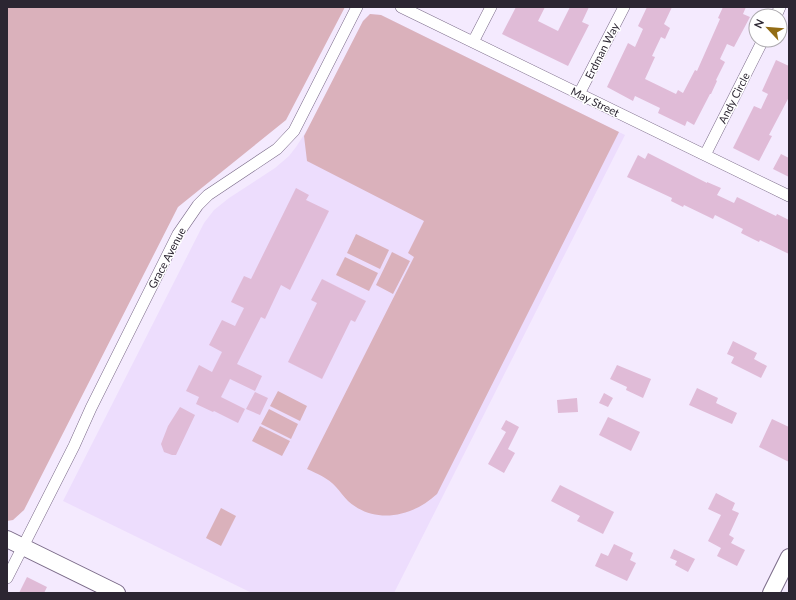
<svg xmlns="http://www.w3.org/2000/svg" width="796" height="600" font-family="Lato,sans-serif">
  <style>
    .built { fill: #edddfd }
    .green { fill: #dab1bb }
    .building { fill: #e0bbd7 }
    .lines { fill: none; stroke-linecap: round; stroke-linejoin: round }
    .minor-casing { stroke: #7a6a88; stroke-width: 12 }
    .secondary-casing { stroke: #7a6a88; stroke-width: 18 }
    .minor { stroke: #fff; stroke-width: 11 }
    .secondary { stroke: #fff; stroke-width: 16 }
    .labels { text-anchor: middle; stroke-width: 3; stroke-linejoin: round; paint-order: stroke }
    .street-label { font-size: 11px; fill: #2c2632; stroke: #fff }
  </style>
  <rect width="100%" height="100%" fill="#f4eafe"/>
  <path class="built" d="M 370,14 L 381,15 L 625,135 L 394,593 L 252,593 L 63,501 L 204,223 L 214,210 L 229,198 L 275,168 L 289,156 L 296,147 L 311,124 L 363,21 Z"/>
  <path class="green" d="M 7,7 L 345,7 L 286,120 L 178,207 L 24,510 L 13,520 L 7,521 Z
    M 370,14 L 381,15 L 619,132 L 437,494 C 412,517 375,525 348,501 C 343,496 340,491 336,487 C 328,478 318,474 307,469 L 414,257 L 408,253 L 424,221 L 307,161 L 304,136 L 363,21 Z
    M 356,234 L 389,250 L 380,269 L 347,253 Z
    M 392,252 L 410,261 L 393,294 L 376,285 Z
    M 345,257 L 378,273 L 369,291 L 336,275 Z
    M 278,391 L 307,406 L 300,421 L 270,406 Z
    M 269,409 L 298,424 L 291,439 L 261,424 Z
    M 260,426 L 290,441 L 282,456 L 252,441 Z
    M 221,508 L 236,516 L 221,546 L 206,538 Z"/>
  <path class="building" d="M 516,7 L 545,7 L 538,21 L 558,31 L 570,7 L 589,7 L 582,22 L 589,25 L 568,66 L 502,34 Z
    M 647,7 L 672,7 L 664,24 L 670,28 L 665,39 L 661,37 L 652,56 L 655,57 L 645,79 L 676,94 L 678,90 L 683,93 L 695,70 L 697,71 L 720,19 L 718,18 L 723,7 L 746,7 L 743,14 L 750,17 L 734,47 L 727,44 L 720,59 L 725,62 L 716,80 L 717,81 L 711,94 L 710,94 L 694,125 L 687,121 L 685,126 L 658,113 L 660,108 L 635,96 L 633,101 L 607,87 L 628,43 L 635,47 L 643,29 L 638,26 Z
    M 776,60 L 789,66 L 789,97 L 769,135 L 772,136 L 759,161 L 733,148 L 754,106 L 761,109 L 768,94 L 762,91 Z
    M 648,153 L 707,183 L 707,182 L 721,188 L 717,195 L 734,203 L 737,197 L 776,216 L 777,214 L 789,220 L 789,254 L 760,240 L 759,242 L 741,233 L 743,229 L 715,215 L 713,219 L 684,205 L 683,207 L 671,201 L 672,198 L 627,177 L 638,155 L 645,159 Z
    M 781,154 L 789,158 L 789,177 L 773,169 Z
    M 296,188 L 309,195 L 306,200 L 329,211 L 290,290 L 281,285 L 265,319 L 261,317 L 237,364 L 262,376 L 255,391 L 230,379 L 221,397 L 245,409 L 238,423 L 214,411 L 213,412 L 196,404 L 199,397 L 186,391 L 199,365 L 212,372 L 222,352 L 209,345 L 222,320 L 235,326 L 244,308 L 231,302 L 244,276 L 251,279 Z
    M 322,279 L 366,301 L 355,322 L 351,320 L 322,379 L 288,362 L 317,303 L 311,300 Z
    M 733,341 L 757,353 L 754,359 L 767,366 L 761,378 L 731,363 L 734,357 L 727,354 Z
    M 617,365 L 651,379 L 643,398 L 626,390 L 627,387 L 610,379 Z
    M 697,388 L 718,398 L 716,403 L 737,413 L 732,424 L 689,405 Z
    M 255,392 L 268,398 L 260,415 L 246,409 Z
    M 604,393 L 613,398 L 608,407 L 599,403 Z
    M 577,398 L 578,412 L 558,413 L 557,400 Z
    M 180,407 L 195,415 L 176,455 L 172,455 L 164,452 L 161,444 L 168,426 Z
    M 608,417 L 640,432 L 631,451 L 599,435 Z
    M 772,419 L 789,427 L 789,462 L 759,447 Z
    M 506,420 L 519,427 L 508,449 L 515,453 L 504,473 L 488,464 L 506,432 L 501,429 Z
    M 560,485 L 614,512 L 603,534 L 577,521 L 580,516 L 551,501 Z
    M 716,493 L 735,503 L 732,510 L 739,513 L 729,535 L 734,538 L 731,543 L 745,550 L 737,566 L 717,556 L 721,548 L 708,541 L 721,515 L 708,509 Z
    M 614,544 L 633,553 L 630,560 L 636,563 L 627,581 L 595,566 L 601,553 L 608,556 Z
    M 674,549 L 695,559 L 688,572 L 675,565 L 677,561 L 670,558 Z
    M 27,577 L 47,587 L 44,593 L 19,593 Z"/>
  <g class="lines">
    <defs>
      <path id="minor" d="M 401,7 L 789,196
        M 776,16 L 780,7
        M 473,42 L 491,7
        M 579,94 L 624,7
        M 705,155 L 763,40
        M 7,578 L 74,446 L 91,408 L 178,234 L 198,205 L 208,195 L 277,149 L 294,131 L 357,7"/>
      <path id="secondary" d="M 7,539 L 117,593
        M 771,593 L 789,557"/>
    </defs>
    <use href="#minor" class="minor-casing"/>
    <use href="#secondary" class="secondary-casing"/>
    <use href="#minor" class="minor"/>
    <use href="#secondary" class="secondary"/>
  </g>
  <g class="labels">
    <g class="street-label">
      <text transform="translate(602 51) rotate(-63)" y="4">Erdman Way</text>
      <text transform="translate(734 98) rotate(-63)" y="4">Andy Circle</text>
      <text transform="translate(595 102) rotate(26)" y="4">May Street</text>
      <text transform="translate(167 258) rotate(-62)" y="4">Grace Avenue</text>
    </g>
  </g>
  <rect width="796" height="600" fill="none" stroke="#2c2632" stroke-width="16"/>
  <g transform="translate(768 28) rotate(296)"><circle r="19" fill="#ffffff" stroke="#aba8ad"/>
  <path d="M0-3L7 15L0 10L-7 15Z" fill="#936c14"/>
  <text y="-6" font-size="11" font-weight="bold" text-anchor="middle" fill="#2c2632">N</text>
  </g>
</svg>
